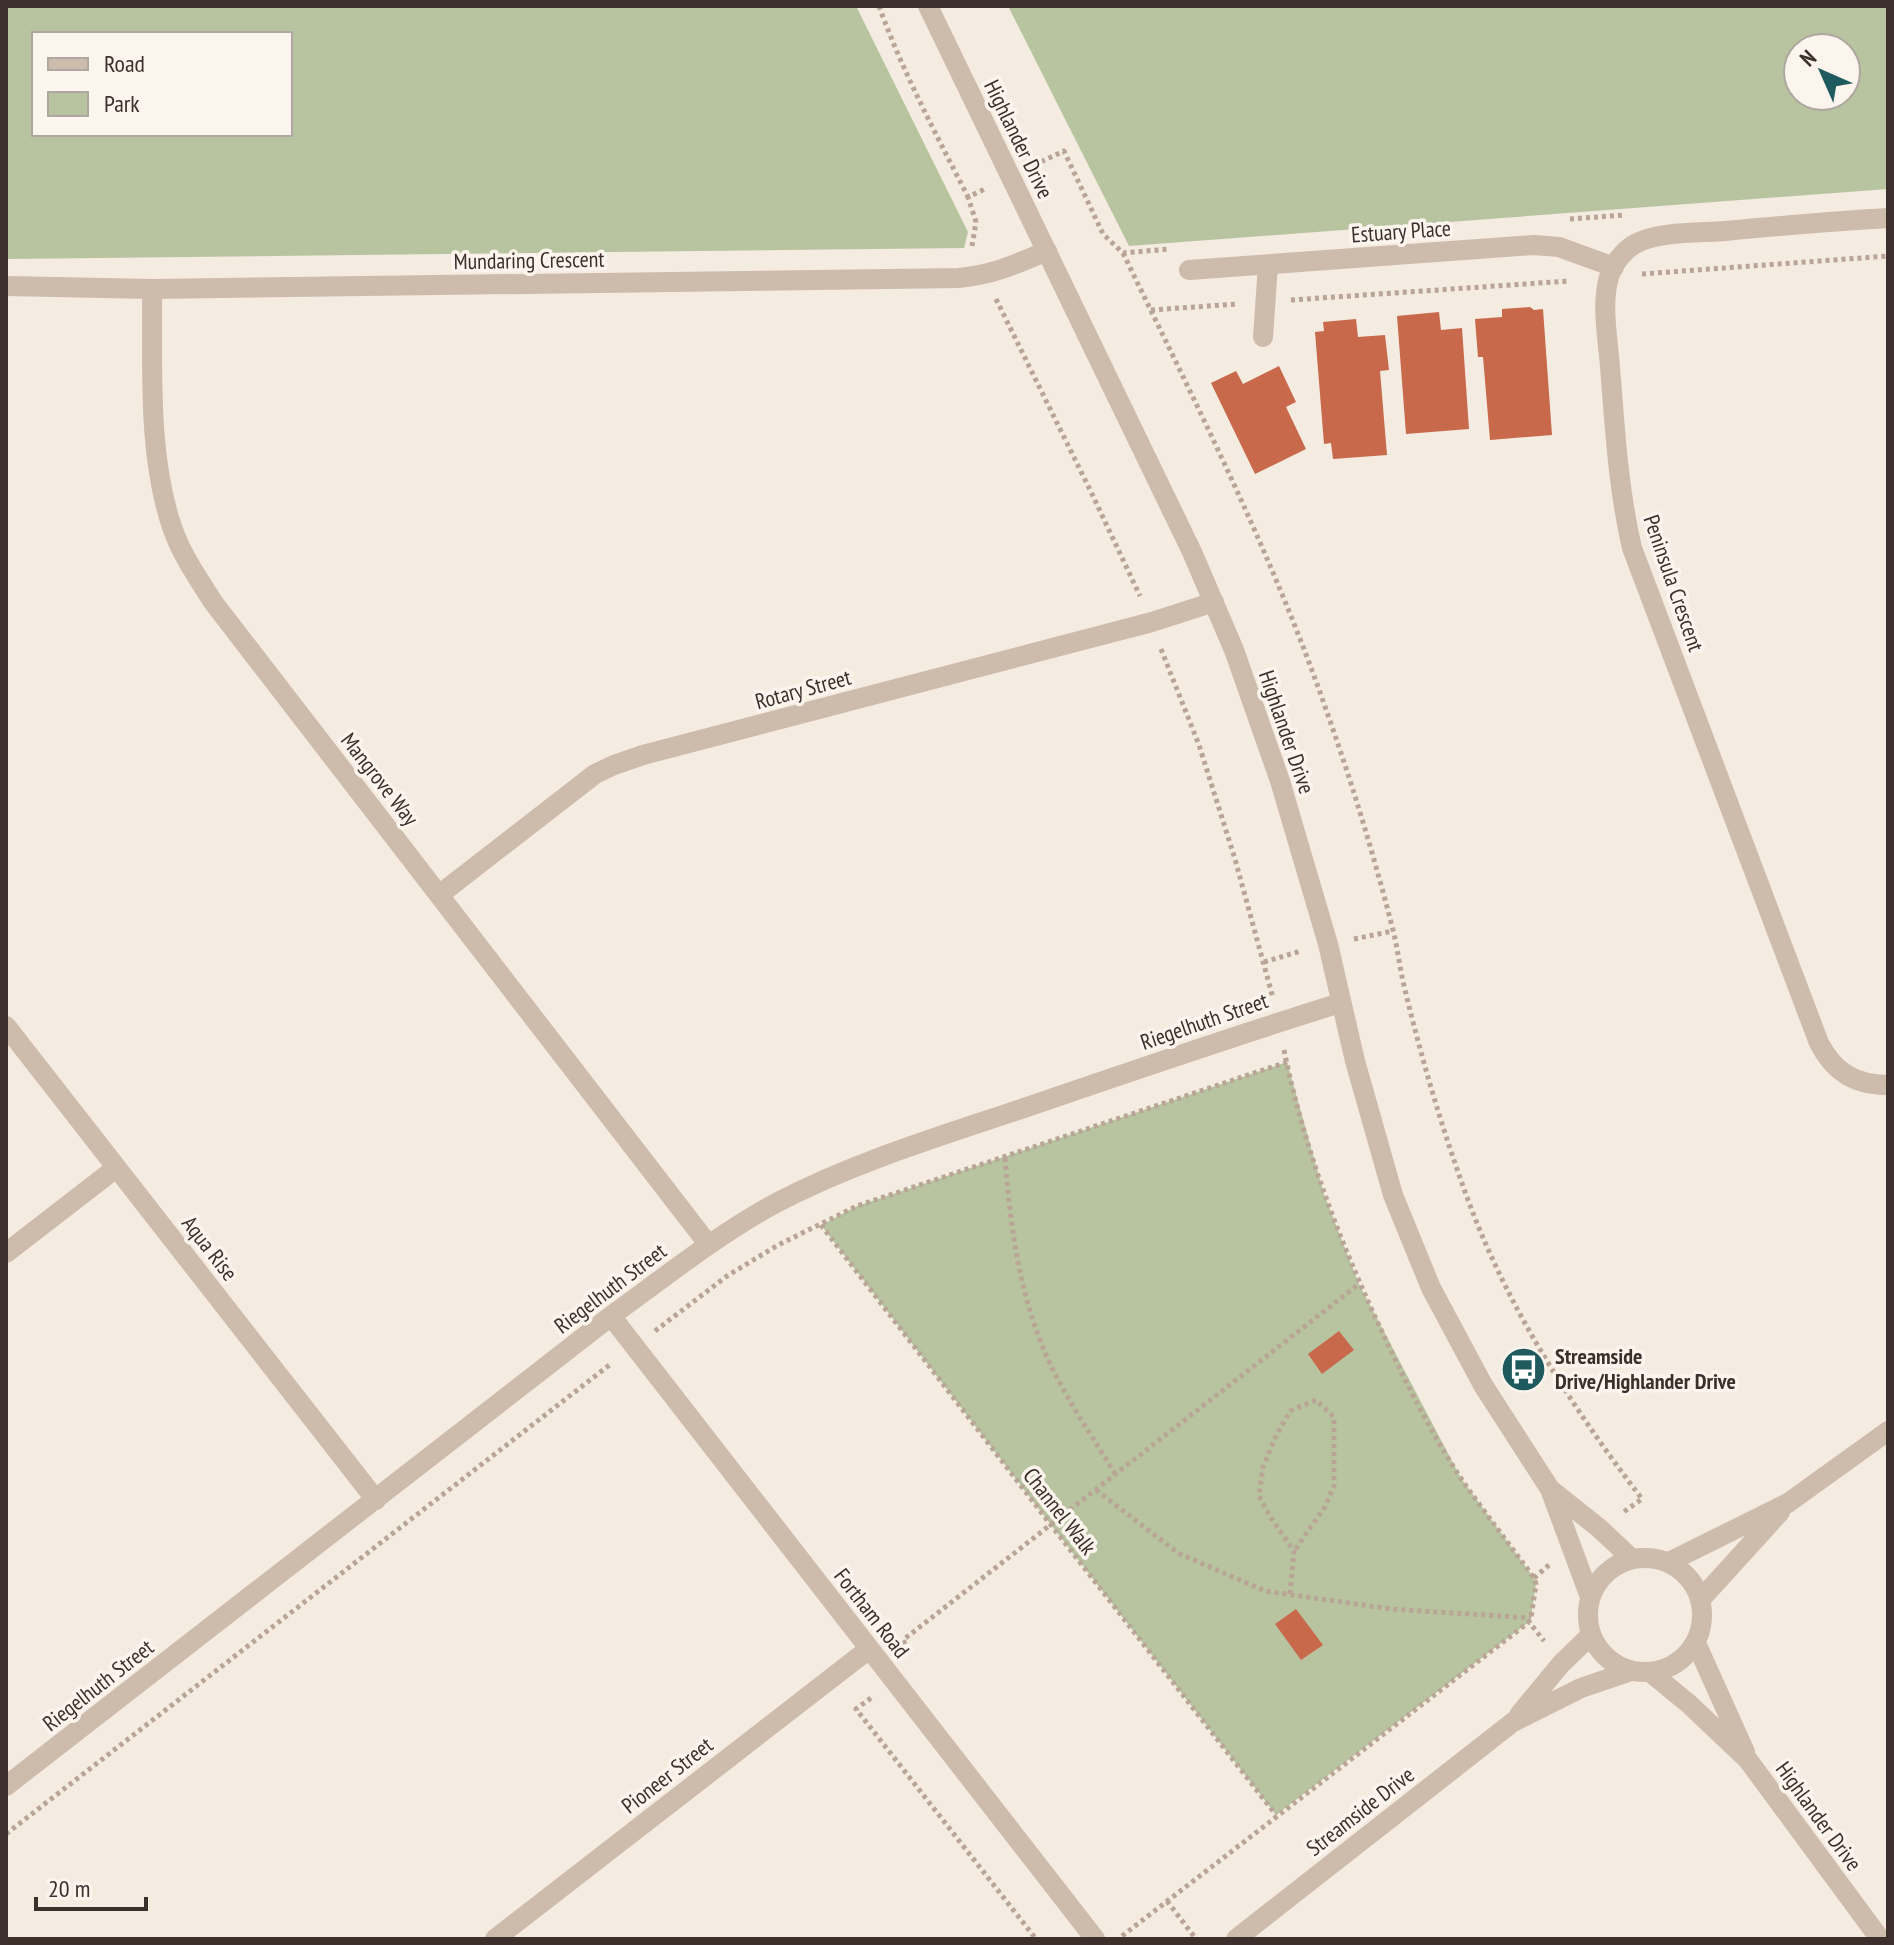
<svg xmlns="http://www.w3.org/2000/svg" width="1894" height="1945" font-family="'PT Sans Narrow',sans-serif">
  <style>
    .green { fill: #b8c4a0; fill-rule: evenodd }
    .building { fill: #c8694b }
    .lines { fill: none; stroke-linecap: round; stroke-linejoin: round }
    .path { stroke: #b9a596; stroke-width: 5; stroke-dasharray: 4 4; stroke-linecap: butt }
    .minor { stroke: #cdbbac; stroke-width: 20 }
    .tertiary { stroke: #cdbbac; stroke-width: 20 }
    .labels { text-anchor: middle; stroke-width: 7; stroke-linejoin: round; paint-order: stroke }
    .street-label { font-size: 22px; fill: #3b302b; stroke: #fbf5ee }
    .poi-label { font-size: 22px; font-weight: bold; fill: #3b302b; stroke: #fbf5ee; text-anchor: start }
  </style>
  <rect width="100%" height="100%" fill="#f4ebe1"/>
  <path class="green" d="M 6,6 L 856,6 L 968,232 L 964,248 L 6,259 ZM 34,34 L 290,34 L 290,134 L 34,134 Z
    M 1008,6 L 1888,6 L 1888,189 L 1129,246 ZM 1798,48 L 1846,48 L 1846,96 L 1798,96 Z
    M 1287,1062 L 1324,1194 L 1359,1284 L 1461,1478 L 1534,1578 L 1536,1584 L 1531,1618 L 1529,1622 L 1276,1815 L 1051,1525 L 821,1225 L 857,1206 Z"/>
  <path class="building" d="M 1530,307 L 1534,310 L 1543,309 L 1552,435 L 1490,440 L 1483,357 L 1478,357 L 1475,319 L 1502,317 L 1502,309 Z
    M 1439,312 L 1441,330 L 1462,328 L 1469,429 L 1406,434 L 1397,316 Z
    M 1356,319 L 1358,337 L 1385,335 L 1389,370 L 1380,371 L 1387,455 L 1333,459 L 1331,443 L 1324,444 L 1315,332 L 1324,331 L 1323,322 Z
    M 1279,366 L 1296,402 L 1286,407 L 1306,449 L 1255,474 L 1211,383 L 1236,371 L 1243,384 Z
    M 1339,1331 L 1354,1350 L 1322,1374 L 1308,1354 Z
    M 1296,1609 L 1323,1645 L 1301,1660 L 1275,1624 Z"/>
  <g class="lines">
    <path class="path" d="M 879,6 C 903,73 936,134 968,197
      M 1034,165 L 1064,151 L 1103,234 L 1123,253 L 1169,249
      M 1570,219 L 1624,215
      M 972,246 L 976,222 L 968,197 L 985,189
      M 1123,253 C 1197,406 1275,559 1330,721 C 1354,789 1375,860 1393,930 C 1398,950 1400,970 1405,990 C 1421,1056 1440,1122 1463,1186 C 1503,1301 1569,1403 1642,1499 L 1622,1513
      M 1642,274 L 1888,256
      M 996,299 L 1093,496 L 1140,596
      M 1291,300 L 1569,281
      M 1151,310 L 1237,304
      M 1161,649 L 1199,745 L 1235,859 L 1273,998
      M 1354,939 L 1393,931
      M 1264,962 L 1301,951
      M 1284,1050 C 1304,1149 1341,1245 1384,1336 C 1407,1385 1432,1435 1462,1480 C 1485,1513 1510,1545 1534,1578 L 1536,1584 L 1531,1618 L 1529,1622 L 1544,1641
      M 1005,1158 C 1010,1221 1018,1286 1042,1345 C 1060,1391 1090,1432 1115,1474
      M 821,1225 L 1051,1525 L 1276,1815
      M 655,1331 L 727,1276 L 778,1245 L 857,1206 L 1287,1062
      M 1096,1490 L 1178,1553 L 1265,1591 L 1391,1609 L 1531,1618
      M 1534,1578 L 1549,1565
      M 1290,1594 L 1294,1551 L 1271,1518 L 1259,1496 L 1263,1467 L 1276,1436 L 1290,1411 L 1316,1400 L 1334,1417 L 1334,1486 L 1325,1507 L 1294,1551
      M 905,1644 L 903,1640 L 1359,1284
      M 871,1698 L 856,1709 L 1036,1939
      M 6,1834 L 612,1363
      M 1167,1901 L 1196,1939
      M 1122,1936 L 1529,1622"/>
    <path class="minor" d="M 1888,218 C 1834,221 1779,226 1725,231 C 1699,233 1658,231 1635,244 C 1624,250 1613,264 1609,277 C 1601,305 1608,339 1610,367 C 1615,428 1618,488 1632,548 L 1819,1043 C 1834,1072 1855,1085 1888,1085
      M 1189,270 L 1534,245 L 1559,247 L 1614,267
      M 6,286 L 152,289 L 959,278 C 995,274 1014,265 1047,251
      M 152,289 C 153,366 147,453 172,527 C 181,554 198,578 213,602 L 708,1244
      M 1263,337 L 1268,265
      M 439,895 L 595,774 L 614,765 L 643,755 L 1152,622 L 1214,602
      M 6,1026 L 376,1500
      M 6,1253 L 116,1168
      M 611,1316 L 1095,1939
      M 1669,1562 L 1788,1503 L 1888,1431
      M 1701,1599 L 1780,1512
      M 1519,1715 L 1561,1664 L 1591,1635
      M 6,1786 L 611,1316 C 665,1277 717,1235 776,1203 C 854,1162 941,1136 1024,1108 C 1129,1072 1234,1036 1340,1003
      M 495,1939 L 869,1649
      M 1236,1939 L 1513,1722 L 1581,1688 L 1631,1671"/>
    <path class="tertiary" d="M 928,6 L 1192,552 L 1234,650 L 1280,781 L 1328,944 L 1355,1061 L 1393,1195 L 1431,1288 L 1483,1385 L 1550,1489 L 1590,1597
      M 1550,1489 L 1599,1528 L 1631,1558
      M1588 1615a57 57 0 1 1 114 0a57 57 0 1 1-114 0Z
      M 1696,1643 L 1745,1752
      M 1650,1672 L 1689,1704 L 1748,1760 L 1880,1939"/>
  </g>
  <defs>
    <symbol id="bus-disc" viewBox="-11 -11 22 22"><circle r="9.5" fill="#1f5a5e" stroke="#fbf5ee"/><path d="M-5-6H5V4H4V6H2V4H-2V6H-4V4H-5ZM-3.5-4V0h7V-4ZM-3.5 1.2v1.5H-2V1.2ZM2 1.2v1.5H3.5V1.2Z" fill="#fff"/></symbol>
  </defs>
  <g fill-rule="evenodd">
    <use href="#bus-disc" x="1498" y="1344" width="51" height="51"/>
  </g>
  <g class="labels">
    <g class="street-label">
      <text transform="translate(1019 139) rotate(64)" y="8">Highlander Drive</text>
      <text transform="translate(1401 231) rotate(-4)" y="8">Estuary Place</text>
      <text transform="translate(529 260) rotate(-1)" y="8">Mundaring Crescent</text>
      <text transform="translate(1674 583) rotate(71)" y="8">Peninsula Crescent</text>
      <text transform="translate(803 689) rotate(-15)" y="8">Rotary Street</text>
      <text transform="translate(1287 732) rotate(71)" y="8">Highlander Drive</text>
      <text transform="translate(380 779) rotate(52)" y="8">Mangrove Way</text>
      <text transform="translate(1204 1021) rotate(-19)" y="8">Riegelhuth Street</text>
      <text transform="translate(210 1248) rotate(52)" y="8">Aqua Rise</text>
      <text transform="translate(610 1288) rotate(-37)" y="8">Riegelhuth Street</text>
      <text transform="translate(1060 1511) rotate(52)" y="8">Channel Walk</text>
      <text transform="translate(872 1613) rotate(52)" y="8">Fortham Road</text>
      <text transform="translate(98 1685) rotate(-38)" y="8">Riegelhuth Street</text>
      <text transform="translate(667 1775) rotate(-38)" y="8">Pioneer Street</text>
      <text transform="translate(1360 1811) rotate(-38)" y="8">Streamside Drive</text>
      <text transform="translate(1819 1816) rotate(54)" y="8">Highlander Drive</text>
    </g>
    <g class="poi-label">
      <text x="1555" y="1364">Streamside<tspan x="1555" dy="25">Drive/Highlander Drive</tspan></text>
    </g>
  </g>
  <rect width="1894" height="1945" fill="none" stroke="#3b302b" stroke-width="16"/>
  <rect x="32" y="32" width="260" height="104" fill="#fbf5ee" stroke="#aea6a0" stroke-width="2"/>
  <rect x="48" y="58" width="40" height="12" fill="#cdbbac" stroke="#aea6a0" stroke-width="2"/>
  <text x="104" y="72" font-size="24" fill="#3b302b">Road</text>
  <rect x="48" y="92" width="40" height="24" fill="#b8c4a0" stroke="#aea6a0" stroke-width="2"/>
  <text x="104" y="112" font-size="24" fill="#3b302b">Park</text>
  <g transform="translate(1822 72) rotate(315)"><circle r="38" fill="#fbf5ee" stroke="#aea6a0" stroke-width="2"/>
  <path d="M0-6L14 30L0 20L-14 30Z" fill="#1f5a5e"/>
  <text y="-12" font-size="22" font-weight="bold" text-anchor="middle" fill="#3b302b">N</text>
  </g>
  <path d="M36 1897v12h110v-12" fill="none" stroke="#3b302b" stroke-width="4"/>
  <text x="48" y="1897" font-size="24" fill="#3b302b" stroke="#fbf5ee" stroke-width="6" paint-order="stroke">20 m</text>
</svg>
